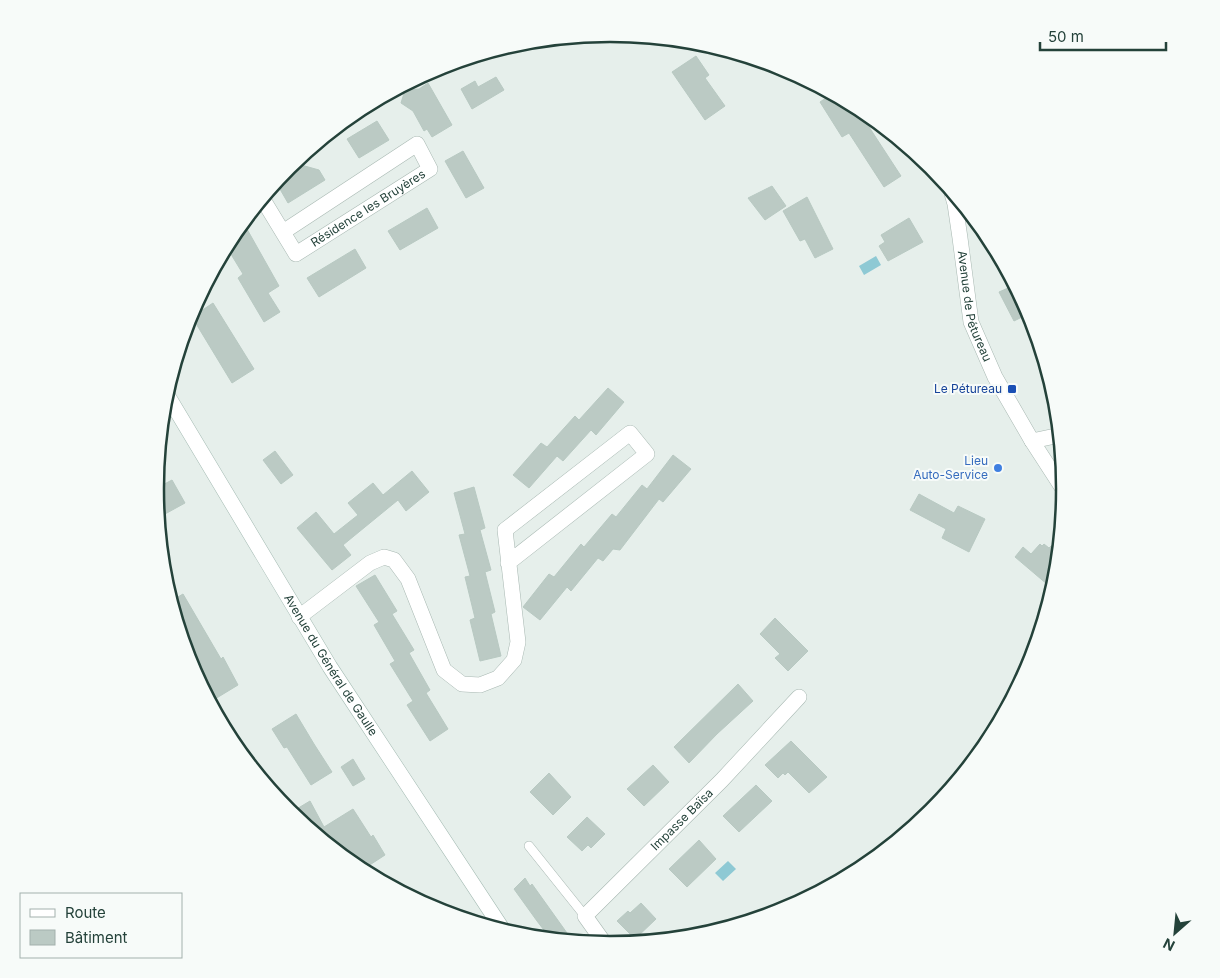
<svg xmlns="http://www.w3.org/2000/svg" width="1220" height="978" font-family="Inter,sans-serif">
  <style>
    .water { fill: #8ec9d4 }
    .building { fill: #bbcac4; stroke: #b8c9c2 }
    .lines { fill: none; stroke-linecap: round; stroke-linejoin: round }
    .service-casing { stroke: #a8b8b2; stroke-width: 10 }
    .minor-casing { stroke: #a8b8b2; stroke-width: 16 }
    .secondary-casing { stroke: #a4bbb3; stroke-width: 16 }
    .service { stroke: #fff; stroke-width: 9 }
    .minor { stroke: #fff; stroke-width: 15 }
    .secondary { stroke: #fff; stroke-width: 15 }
    .transit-dot { fill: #1a4fb4; stroke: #f7fbf9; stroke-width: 2 }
    .shop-dot { fill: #3f7fe0; stroke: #f7fbf9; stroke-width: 2 }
    .labels { text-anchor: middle; stroke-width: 4; stroke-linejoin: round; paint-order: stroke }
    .street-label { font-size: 12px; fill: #24423a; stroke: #f7fbf9 }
    .transit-label { font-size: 12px; fill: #164399; stroke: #f7fbf9; text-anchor: end }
    .shop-label { font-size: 12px; fill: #366cbe; stroke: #f7fbf9; text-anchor: end }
    .rim { fill: none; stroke: #24423a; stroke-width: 2.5 }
  </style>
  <rect width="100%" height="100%" fill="#e6efeb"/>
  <path class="water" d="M 876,256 L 881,265 L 864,275 L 859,266 Z
    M 728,861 L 736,869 L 723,881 L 715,873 Z"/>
  <path class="building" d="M 696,56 L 709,75 L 705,78 L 725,106 L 705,120 L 672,72 Z
    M 496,77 L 504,90 L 472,109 L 461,89 L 475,81 L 478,87 Z
    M 428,83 L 452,125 L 432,137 L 427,129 L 424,131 L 413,111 L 401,103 L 405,90 L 419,89 Z
    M 832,94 L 856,107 L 901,176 L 884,187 L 849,133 L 842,137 L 820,102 Z
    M 377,121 L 389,140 L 359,158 L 347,139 Z
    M 463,151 L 484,188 L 466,198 L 445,161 Z
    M 294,163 L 319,170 L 325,180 L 288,203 L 277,184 L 296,173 L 291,165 Z
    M 772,186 L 786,206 L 765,220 L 748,198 Z
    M 807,197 L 833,249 L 815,258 L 805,239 L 800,241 L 783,211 Z
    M 427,208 L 438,228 L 400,250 L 388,231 Z
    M 909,218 L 923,242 L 888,261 L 879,246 L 885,242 L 881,235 Z
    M 243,222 L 279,286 L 268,293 L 280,312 L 264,322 L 238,278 L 243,274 L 226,246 L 232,236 Z
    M 355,249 L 366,268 L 319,297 L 307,278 Z
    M 1015,285 L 1030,313 L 1014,321 L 999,292 Z
    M 213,303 L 254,369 L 232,383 L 192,317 Z
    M 608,388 L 624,402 L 596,435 L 591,430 L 563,461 L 557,456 L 529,488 L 513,475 L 541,443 L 547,447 L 575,416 L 579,420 Z
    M 275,451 L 293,475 L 281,484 L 263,460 Z
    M 673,455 L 691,469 L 663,502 L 659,499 L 620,550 L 613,549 L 603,561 L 598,558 L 571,591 L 567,587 L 540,620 L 523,607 L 549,574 L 554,577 L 581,544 L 584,547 L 612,514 L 616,517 L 642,485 L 647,489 Z
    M 412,471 L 429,492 L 406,511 L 398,500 L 343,545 L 351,555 L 332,570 L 297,528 L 316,512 L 334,534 L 358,515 L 348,503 L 373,483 L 383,495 Z
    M 172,480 L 185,503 L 165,514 L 155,493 L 155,489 Z
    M 474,487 L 485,528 L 480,530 L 491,570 L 485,572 L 495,612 L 491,614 L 501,656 L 480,661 L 470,620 L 475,618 L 465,577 L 470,576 L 459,535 L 465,534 L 454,493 Z
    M 919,494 L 954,513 L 958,506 L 985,519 L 969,552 L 942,538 L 946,529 L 910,510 Z
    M 1040,544 L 1042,546 L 1044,544 L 1049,548 L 1052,545 L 1059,550 L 1057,569 L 1048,585 L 1015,557 L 1023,547 L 1031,554 Z
    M 375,575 L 397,611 L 392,614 L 414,650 L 409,653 L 430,690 L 426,693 L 448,729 L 430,741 L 407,705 L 413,701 L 390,664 L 395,661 L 374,625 L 379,622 L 356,586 Z
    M 183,594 L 221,659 L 223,657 L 238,685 L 210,702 L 189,663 L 171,601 Z
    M 775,618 L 808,651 L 788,671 L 775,658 L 780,654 L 760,634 Z
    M 738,684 L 753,701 L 717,734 L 689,763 L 674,747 Z
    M 296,714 L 314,744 L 332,772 L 311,785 L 287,747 L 284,748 L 272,729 Z
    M 791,741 L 827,777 L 809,793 L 788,772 L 785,775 L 783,773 L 778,778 L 765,765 Z
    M 353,759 L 365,779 L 353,786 L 341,767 Z
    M 653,765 L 669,782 L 644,806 L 627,789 Z
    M 549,773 L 571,797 L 553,815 L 530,792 Z
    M 756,785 L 772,801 L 739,832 L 723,816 Z
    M 310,801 L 324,827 L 353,809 L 371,837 L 373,835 L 385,855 L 362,870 L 357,867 L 290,813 Z
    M 587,817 L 605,834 L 591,848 L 588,845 L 582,851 L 567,837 Z
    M 699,840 L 716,859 L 687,887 L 669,869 Z
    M 525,878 L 530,886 L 532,884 L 572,940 L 550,938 L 537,921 L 514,889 Z
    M 641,903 L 656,919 L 635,939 L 617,921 L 628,911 L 630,913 Z"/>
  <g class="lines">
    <defs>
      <path id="service" d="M 529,846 L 585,916"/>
      <g id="minor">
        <path id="s1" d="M 951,190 L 955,204 L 960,238 L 971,322 L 995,377 L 1032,441 L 1065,492"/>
        <path id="s2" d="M 262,198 L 296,254 L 430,169 L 417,144 L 283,232"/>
        <path d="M 1032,441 L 1060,435"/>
        <path d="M 299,617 L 370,563 L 384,557 L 394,560 L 408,579 L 444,670 L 462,684 L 480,685 L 498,678 L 514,660 L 518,642 L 505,530 L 630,433 L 647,454 L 508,563"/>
        <path id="s3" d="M 605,944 L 585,916 L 722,780 L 799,697"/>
      </g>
      <g id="secondary">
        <path id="s4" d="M 166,393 L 330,667 L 503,930"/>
      </g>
    </defs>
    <use href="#service" class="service-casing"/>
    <use href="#minor" class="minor-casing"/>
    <use href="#secondary" class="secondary-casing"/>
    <use href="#service" class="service"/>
    <use href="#minor" class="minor"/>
    <use href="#secondary" class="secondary"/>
  </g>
  <rect class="transit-dot" x="1007" y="384" width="10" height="10" rx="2.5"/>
  <circle class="shop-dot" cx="998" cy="468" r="5"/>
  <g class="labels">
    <g class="street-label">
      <text dy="4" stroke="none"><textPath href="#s2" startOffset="151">Résidence les Bruyères</textPath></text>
      <text dy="4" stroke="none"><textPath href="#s1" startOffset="119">Avenue de Pétureau</textPath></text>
      <text dy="4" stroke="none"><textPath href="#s4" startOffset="318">Avenue du Général de Gaulle</textPath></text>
      <text dy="4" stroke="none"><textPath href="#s3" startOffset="171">Impasse Baïsa</textPath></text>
    </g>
    <g class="transit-label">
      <text x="1002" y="393">Le Pétureau</text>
    </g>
    <g class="shop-label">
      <text x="988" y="465">Lieu<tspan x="988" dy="14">Auto-Service</tspan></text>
    </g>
  </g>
  <path d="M0 0H1220V978H0ZM610 42H610A446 446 0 0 1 1056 488V490A446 446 0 0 1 610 936H610A446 446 0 0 1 164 490V488A446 446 0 0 1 610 42Z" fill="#f7fbf9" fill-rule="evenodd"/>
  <path class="rim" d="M610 42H610A446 446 0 0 1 1056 488V490A446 446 0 0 1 610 936H610A446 446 0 0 1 164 490V488A446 446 0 0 1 610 42Z"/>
  <rect x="20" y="893" width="162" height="65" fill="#f7fbf9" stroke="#a3b1ad"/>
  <rect x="30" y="909" width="25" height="8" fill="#ffffff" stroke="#a3b1ad"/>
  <text x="65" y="918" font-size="15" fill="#24423a">Route</text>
  <rect x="30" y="930" width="25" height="15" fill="#bbcac4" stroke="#a3b1ad"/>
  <text x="65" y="943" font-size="15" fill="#24423a">Bâtiment</text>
  <g transform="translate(1175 933) rotate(207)" stroke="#f7fbf9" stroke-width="4" paint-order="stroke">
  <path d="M0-4L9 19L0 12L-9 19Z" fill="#24423a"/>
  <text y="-8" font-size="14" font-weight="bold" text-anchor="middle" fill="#24423a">N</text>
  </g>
  <path d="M1040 42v8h126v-8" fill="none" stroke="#24423a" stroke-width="2.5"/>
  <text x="1048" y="42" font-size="15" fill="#24423a" stroke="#f7fbf9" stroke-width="4" paint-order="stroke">50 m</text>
</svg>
